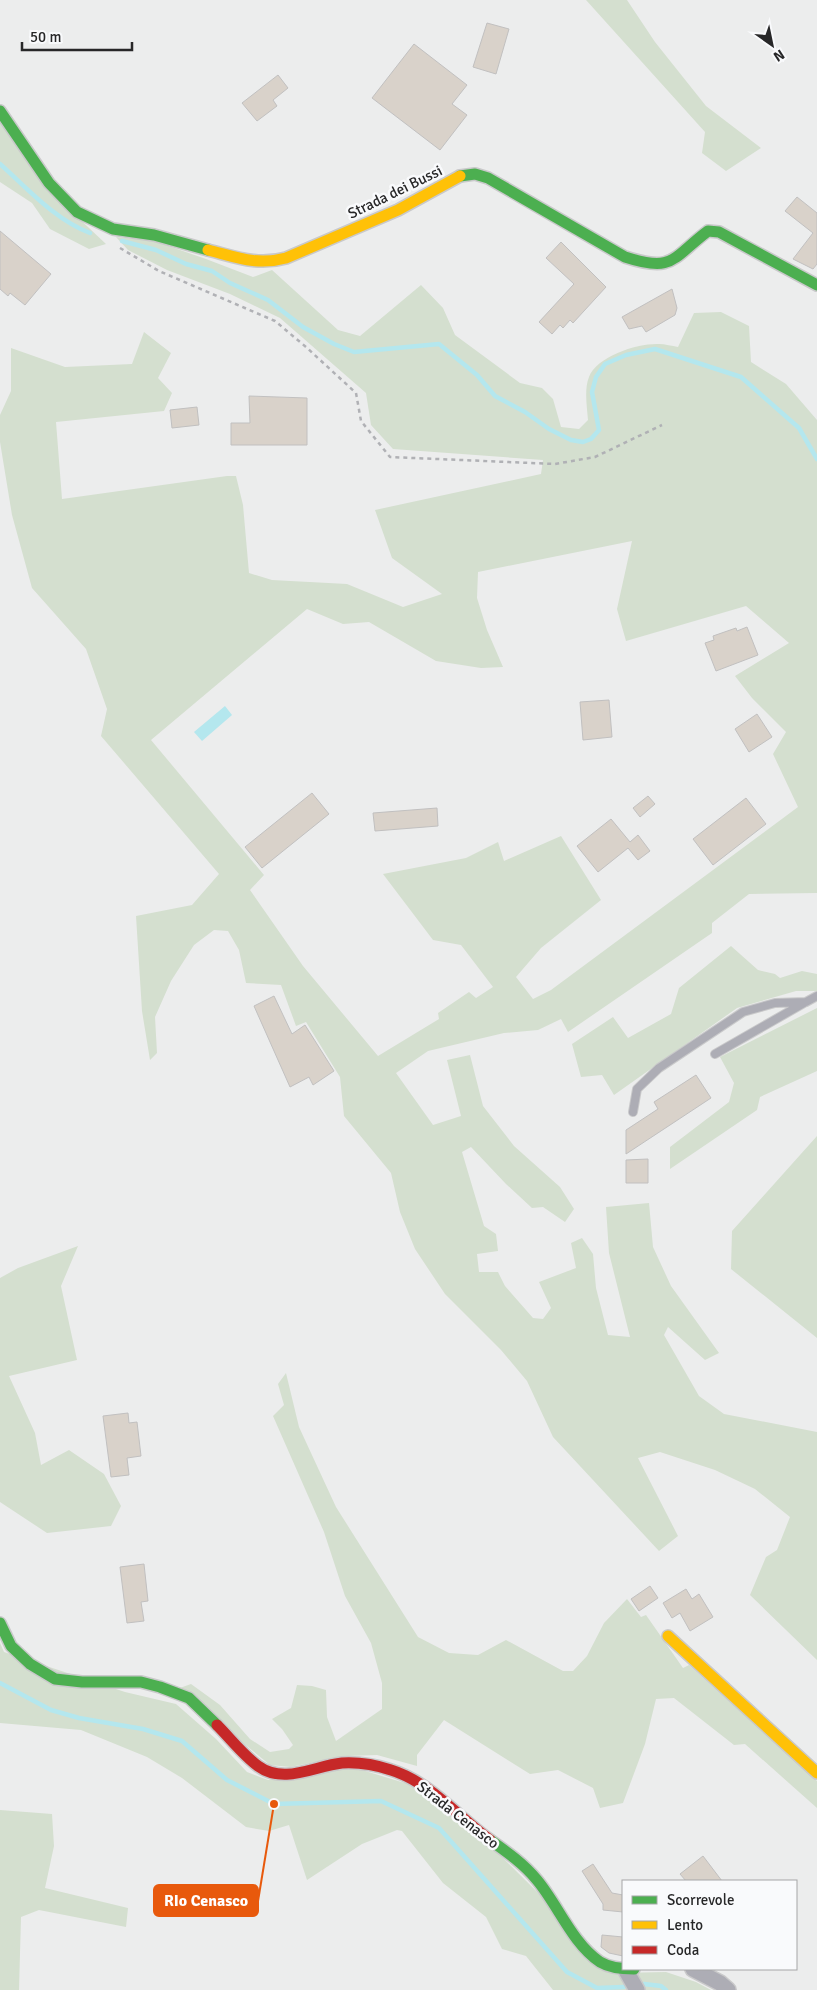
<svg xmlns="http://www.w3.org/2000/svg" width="817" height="1990" font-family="Signika,sans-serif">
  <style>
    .green { fill: #d4dfcf; fill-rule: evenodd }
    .water { fill: #b4e7ee }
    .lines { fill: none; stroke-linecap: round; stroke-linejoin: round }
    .stream { stroke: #b4e7ee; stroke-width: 4.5 }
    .building { fill: #d9d2ca; stroke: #c1c0c0 }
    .lane-casing { stroke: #c9c9ca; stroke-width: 10 }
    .street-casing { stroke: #c9c9ca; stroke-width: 18 }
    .fast-casing { stroke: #c9c9ca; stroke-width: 14 }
    .slow-casing { stroke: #c9c9ca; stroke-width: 14 }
    .jam-casing { stroke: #c9c9ca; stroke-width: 14 }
    .path { stroke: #b0b1b5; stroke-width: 2.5; stroke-dasharray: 4 4; stroke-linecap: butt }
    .lane { stroke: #adadb5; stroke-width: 8 }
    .street { stroke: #adadb5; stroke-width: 15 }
    .fast { stroke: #4caf50; stroke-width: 11 }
    .slow { stroke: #ffc107; stroke-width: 11 }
    .jam { stroke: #c62828; stroke-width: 11 }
    .labels { text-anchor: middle; stroke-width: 5; stroke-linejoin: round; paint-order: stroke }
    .street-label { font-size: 15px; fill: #272728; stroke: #f9fafc }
    .leader { fill: none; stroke: #e8590c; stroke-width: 2 }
    .callout-dot { fill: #e8590c; stroke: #f9fafc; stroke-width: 2 }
    .callout { fill: #e8590c; stroke: #e8590c; stroke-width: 2 }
    .callout-label { font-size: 16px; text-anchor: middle; font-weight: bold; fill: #fff }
  </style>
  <rect width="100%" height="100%" fill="#eceded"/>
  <path class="green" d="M 586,0 L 627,0 L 655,42 L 706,106 L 761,148 L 726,171 L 702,153 L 705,132 Z
    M 0,116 L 71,211 L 106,244 L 89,249 L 50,229 L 32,203 L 0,182 Z
    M 116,237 L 154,241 L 206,259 L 253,277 L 272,270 L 338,330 L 360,336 L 421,285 L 443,308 L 455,335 L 520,383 L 542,388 L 553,399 L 561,427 L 579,429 L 588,420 C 587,407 584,389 589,377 C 597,356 638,343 659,344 C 665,344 672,346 678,347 L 694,313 L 721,312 L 749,326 L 751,362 L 786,384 L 817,420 L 817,893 L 749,894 L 712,923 L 712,933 L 568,1032 L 561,1019 L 538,1030 L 504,1033 L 428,1051 L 396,1073 L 433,1125 L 461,1116 L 447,1060 L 470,1055 L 483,1106 L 514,1146 L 560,1187 L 574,1209 L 565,1222 L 543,1207 L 532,1208 L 506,1184 L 471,1147 L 462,1152 L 484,1226 L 496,1234 L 498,1251 L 477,1254 L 479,1272 L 498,1272 L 505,1286 L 533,1318 L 543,1319 L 551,1308 L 539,1282 L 576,1268 L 571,1243 L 582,1238 L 593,1254 L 596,1288 L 608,1335 L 630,1337 L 609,1253 L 606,1207 L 649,1203 L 653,1247 L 671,1286 L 719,1353 L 705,1360 L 668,1327 L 664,1335 L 699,1396 L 724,1414 L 817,1432 L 817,1660 L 750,1595 L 766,1557 L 777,1550 L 790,1517 L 755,1489 L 715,1470 L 660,1452 L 638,1458 L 678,1536 L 659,1551 L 553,1437 L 527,1381 L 501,1350 L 445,1294 L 415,1249 L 400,1212 L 391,1173 L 344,1116 L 340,1077 L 306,1022 L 296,1026 L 281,985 L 246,983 L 239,950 L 228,931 L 214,930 L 194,945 L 171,981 L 155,1017 L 157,1053 L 150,1060 L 142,1011 L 136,916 L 192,905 L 219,874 L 101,736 L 107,709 L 86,649 L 32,588 L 12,515 L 0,442 L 0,415 L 11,391 L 11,348 L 65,367 L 132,364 L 144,332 L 171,353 L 158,378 L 172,393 L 164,411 L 56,422 L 62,499 L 227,476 L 236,476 L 243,505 L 249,573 L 272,580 L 347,584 L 403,607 L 442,594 L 392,558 L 375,510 L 541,474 L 543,460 L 393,449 L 371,425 L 366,393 L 280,318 L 230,294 L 167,270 L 128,250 ZM 632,541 L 617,609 L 626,641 L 746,606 L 789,643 L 735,676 L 752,698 L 786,732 L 773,754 L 798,807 L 551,990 L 533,999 L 516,977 L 541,948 L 601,900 L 561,836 L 504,861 L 498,842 L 466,858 L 383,874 L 433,940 L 461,945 L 493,987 L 476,998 L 469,992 L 438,1013 L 439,1019 L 378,1056 L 303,966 L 250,890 L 264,875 L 151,740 L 307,609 L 343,624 L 369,622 L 436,661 L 481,668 L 503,667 L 487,630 L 477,598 L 478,572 Z
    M 731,946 L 758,970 L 775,974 L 780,978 L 802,971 L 817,974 L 817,991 L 796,991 L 737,1008 L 614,1095 L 602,1075 L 581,1077 L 572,1044 L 613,1017 L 628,1038 L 671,1014 L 679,988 Z
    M 817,1008 L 817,1071 L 760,1097 L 757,1110 L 670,1169 L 670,1147 L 729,1102 L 734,1083 L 720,1057 Z
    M 817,1136 L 817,1338 L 731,1269 L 732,1231 Z
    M 78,1246 L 61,1286 L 77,1360 L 9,1376 L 35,1433 L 41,1465 L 69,1450 L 104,1474 L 121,1506 L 111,1526 L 47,1533 L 0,1502 L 0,1278 L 18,1268 Z
    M 286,1373 L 299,1427 L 336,1507 L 418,1637 L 449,1653 L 478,1655 L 506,1640 L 563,1671 L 573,1671 L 587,1656 L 604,1623 L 627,1599 L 641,1617 L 646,1615 L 683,1668 L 689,1665 L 817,1781 L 817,1808 L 745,1744 L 734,1745 L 674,1698 L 656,1699 L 645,1744 L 623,1803 L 600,1808 L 593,1788 L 558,1770 L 530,1774 L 444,1720 L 417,1755 L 417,1766 L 377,1755 L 347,1756 L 290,1767 L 270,1765 L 177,1689 L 191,1684 L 220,1705 L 250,1739 L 270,1752 L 289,1749 L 293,1745 L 282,1729 L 272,1719 L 291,1708 L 297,1685 L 312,1686 L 326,1690 L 327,1717 L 336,1741 L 382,1709 L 382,1683 L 371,1643 L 345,1596 L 324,1532 L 273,1416 L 284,1405 L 278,1384 Z
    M 0,1643 L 4,1652 L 125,1692 L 176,1704 L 216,1739 L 247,1772 L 268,1780 L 352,1767 L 418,1787 L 501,1856 L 619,1973 L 666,1972 L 696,1982 L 711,1990 L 553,1990 L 526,1956 L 502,1949 L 486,1917 L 443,1883 L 402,1831 L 397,1830 L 362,1844 L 307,1880 L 289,1825 L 269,1831 L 246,1827 L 182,1778 L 147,1757 L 81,1730 L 0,1723 Z
    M 0,1810 L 52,1814 L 54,1846 L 45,1888 L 128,1908 L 126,1927 L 39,1910 L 21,1917 L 19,1990 L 0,1990 Z"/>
  <path class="water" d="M 225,706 L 232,715 L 202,741 L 194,732 Z"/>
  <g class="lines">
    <path class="stream" d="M 0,164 C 27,188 55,220 90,233
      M 122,241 L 156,250 L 186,264 L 212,271 L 230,283 L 268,300 L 303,327 L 334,344 L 354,352 L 439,344 L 477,375 L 495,396 L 525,412 L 549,429 L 571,440 L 583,442 L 591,439 L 599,430 L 592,392 L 596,377 L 605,364 L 626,355 L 655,349 L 741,377 L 799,428 L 817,459
      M 0,1683 L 51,1710 L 79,1718 L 143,1729 L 182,1741 L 227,1780 L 274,1804 L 381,1801 L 439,1828 L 567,1972 L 597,1988 L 624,1987
      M 644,1984 L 661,1986 L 666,1990"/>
  </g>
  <path class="building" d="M 487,23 L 509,29 L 496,74 L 473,67 Z
    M 414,44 L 467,85 L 452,104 L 467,115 L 440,150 L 372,98 Z
    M 278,75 L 288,88 L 273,100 L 277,106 L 257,121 L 242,103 Z
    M 797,197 L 817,213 L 817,264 L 813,269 L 793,259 L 813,233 L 785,211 Z
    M 0,231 L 51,274 L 25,305 L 10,293 L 8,296 L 0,289 Z
    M 561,242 L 606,287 L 573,323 L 570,320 L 563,328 L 560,325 L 552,334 L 539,322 L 574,284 L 546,258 Z
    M 672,289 L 677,308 L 675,315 L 646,332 L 642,326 L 629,329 L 622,317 Z
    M 249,396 L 307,398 L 307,445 L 231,445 L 231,423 L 250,423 Z
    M 197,407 L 199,425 L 172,428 L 170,410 Z
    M 747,627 L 758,655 L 716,671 L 705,643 L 714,640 L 713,636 L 736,628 L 737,631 Z
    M 609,700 L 612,737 L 583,740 L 580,702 Z
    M 757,714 L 772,737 L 749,752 L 735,729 Z
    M 312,793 L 329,814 L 262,868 L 245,847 Z
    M 648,796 L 655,804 L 640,817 L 633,808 Z
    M 746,798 L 766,824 L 713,865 L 693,839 Z
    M 437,808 L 438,826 L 375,831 L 373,813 Z
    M 611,819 L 630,842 L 638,835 L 650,851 L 638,860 L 628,848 L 598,872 L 577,846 Z
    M 274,996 L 292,1034 L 305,1025 L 334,1071 L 313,1085 L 309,1077 L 290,1087 L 254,1006 Z
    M 696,1075 L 711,1098 L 626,1154 L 626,1130 L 658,1109 L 654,1102 Z
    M 648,1159 L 648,1183 L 626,1183 L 626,1160 Z
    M 128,1413 L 129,1423 L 137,1422 L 141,1456 L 127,1458 L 129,1475 L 111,1477 L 103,1416 Z
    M 144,1564 L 148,1601 L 141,1602 L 144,1621 L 127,1623 L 120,1567 Z
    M 650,1586 L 658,1598 L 639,1611 L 631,1599 Z
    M 686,1589 L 692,1599 L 699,1594 L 713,1617 L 690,1631 L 680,1613 L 672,1618 L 663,1603 Z
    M 703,1856 L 722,1881 L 686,1881 L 680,1874 Z
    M 593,1864 L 612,1893 L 623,1895 L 623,1912 L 603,1910 L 603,1904 L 582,1871 Z
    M 602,1935 L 623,1937 L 623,1956 L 609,1953 L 601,1947 Z"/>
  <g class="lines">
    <defs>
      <path id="lane" d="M 715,1054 L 804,1003
        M 633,1112 L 637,1089 L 659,1068 L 743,1012 L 775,1003 L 806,1002 L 817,996"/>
      <path id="street" d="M 625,1969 L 637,1990
        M 693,1969 L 720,1983 L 728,1990"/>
      <path id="fast" d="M 0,111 L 49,183 L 77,212 L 113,229 L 154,235 L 208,250
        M 460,176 L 475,174 L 488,178 L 625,257 C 674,273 672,258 708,231 L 719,232 L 817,285
        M 0,1623 L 11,1646 L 30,1664 L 55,1679 L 82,1682 L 141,1682 L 160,1687 L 189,1698 L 217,1725
        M 490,1840 C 507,1852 524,1864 537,1880 C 558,1905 572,1943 600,1962 C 610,1968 623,1969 634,1969"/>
      <path id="slow" d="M 208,250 C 236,257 257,266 286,258 L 398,210 L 460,176
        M 668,1636 L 817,1773"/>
      <path id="jam" d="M 217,1725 C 230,1738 243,1755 258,1766 C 284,1785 314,1766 342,1763 C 359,1762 376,1765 391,1770 C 430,1782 458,1817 490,1840"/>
    </defs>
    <use href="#lane" class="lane-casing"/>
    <use href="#street" class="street-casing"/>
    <use href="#fast" class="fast-casing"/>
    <use href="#slow" class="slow-casing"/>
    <use href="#jam" class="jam-casing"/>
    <path class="path" d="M 120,248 L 159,271 L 275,321 L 306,347 L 356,393 L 361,421 L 390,457 L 555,464 L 595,457 L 662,425"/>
    <use href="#lane" class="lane"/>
    <use href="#street" class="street"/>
    <use href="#fast" class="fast"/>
    <use href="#slow" class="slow"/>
    <use href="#jam" class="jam"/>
  </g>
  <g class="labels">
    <g class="street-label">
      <text transform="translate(395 192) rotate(-26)" y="5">Strada dei Bussi</text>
      <text transform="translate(458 1815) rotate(38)" y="5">Strada Cenasco</text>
    </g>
  </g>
  <path class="leader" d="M274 1804L258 1901"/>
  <circle class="callout-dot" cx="274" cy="1804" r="5"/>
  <rect class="callout" x="154" y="1885" width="104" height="31" rx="5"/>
  <g class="callout-label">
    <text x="206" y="1906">RIo Cenasco</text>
  </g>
  <rect x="622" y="1880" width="175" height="90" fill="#f9fafc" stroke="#a5a6a7"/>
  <rect x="632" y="1896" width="25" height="8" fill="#4caf50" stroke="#a5a6a7"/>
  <text x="667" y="1905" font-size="15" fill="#272728">Scorrevole</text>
  <rect x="632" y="1921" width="25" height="8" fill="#ffc107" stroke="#a5a6a7"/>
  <text x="667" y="1930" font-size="15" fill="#272728">Lento</text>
  <rect x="632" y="1946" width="25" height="8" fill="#c62828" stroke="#a5a6a7"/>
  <text x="667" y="1955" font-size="15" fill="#272728">Coda</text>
  <g transform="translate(772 45) rotate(147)" stroke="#f9fafc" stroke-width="4" paint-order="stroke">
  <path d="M0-4L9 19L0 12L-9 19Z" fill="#272728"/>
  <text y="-8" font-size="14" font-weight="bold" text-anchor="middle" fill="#272728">N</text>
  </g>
  <path d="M22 42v8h110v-8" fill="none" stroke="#272728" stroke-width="2.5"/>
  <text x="30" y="42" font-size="15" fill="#272728" stroke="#f9fafc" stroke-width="4" paint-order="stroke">50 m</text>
</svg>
